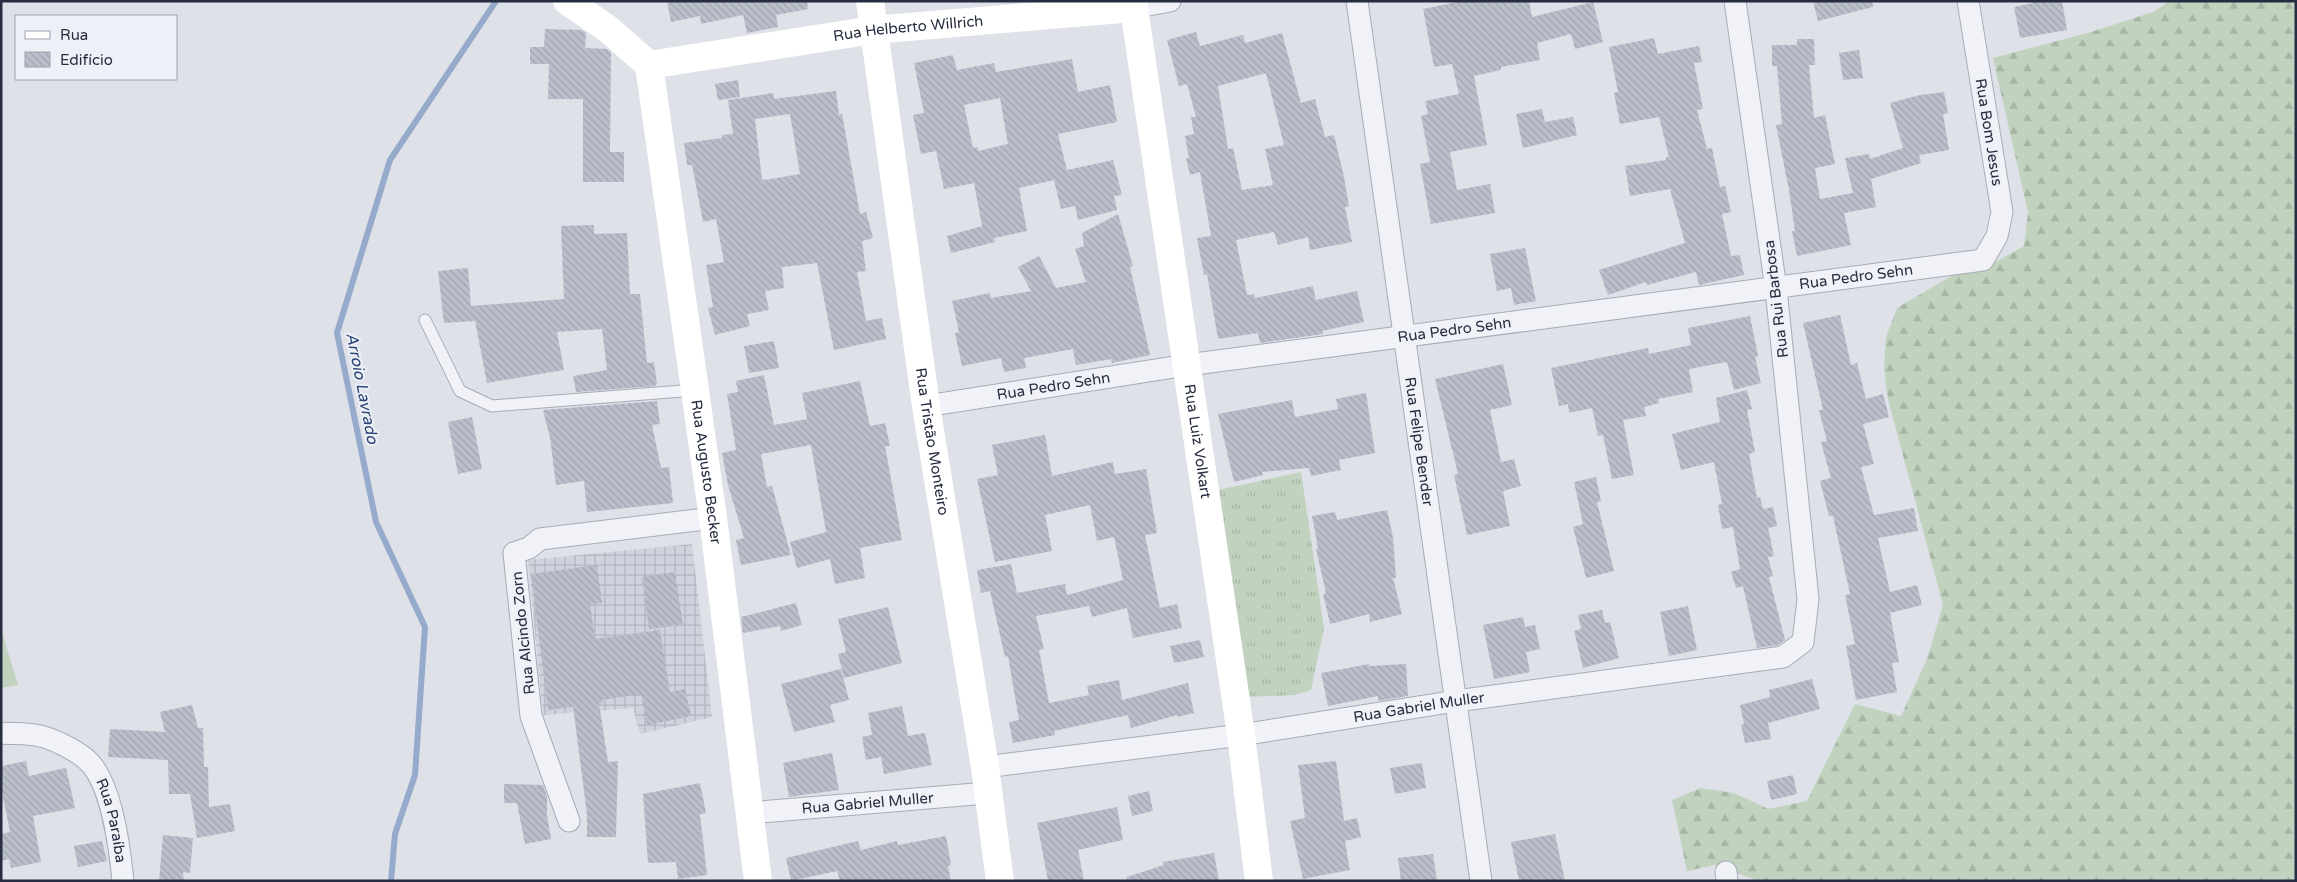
<svg xmlns="http://www.w3.org/2000/svg" width="2297" height="882" font-family="'Varela Round',sans-serif">
  <style>
    .industrial { fill: url(#industrial-grid) }
    .grass { fill: url(#grass-tufts) }
    .forest { fill: url(#forest-firs) }
    .pitch { fill: #c1d3be }
    .lines { fill: none; stroke-linecap: round; stroke-linejoin: round }
    .stream { stroke: #96aacb; stroke-width: 6 }
    .building { fill: url(#building-back-hatch); fill-rule: evenodd }
    .lane-casing { stroke: #a7abb6; stroke-width: 13 }
    .street-casing { stroke: #a7abb6; stroke-width: 23 }
    .lane { stroke: #f1f2f7; stroke-width: 11 }
    .street { stroke: #f1f2f7; stroke-width: 21 }
    .secondary { stroke: #fff; stroke-width: 28 }
    .labels { text-anchor: middle; stroke-width: 4; stroke-linejoin: round; paint-order: stroke }
    .street-label { font-size: 15px; fill: #262d40; stroke: #edf0f6 }
    .water-label { font-size: 16px; font-style: italic; fill: #2e4676; stroke: #edf0f6 }
  </style>
  <defs>
    <pattern id="industrial-grid" width="8" height="8" patternUnits="userSpaceOnUse" patternTransform="scale(1.25)"><rect width="8" height="8" fill="#d0d3de"/><path d="M0 4h8M4 0v8" fill="none" stroke="#b2b5c0"/></pattern>
    <pattern id="grass-tufts" width="24" height="20" patternUnits="userSpaceOnUse" patternTransform="scale(1.25)"><rect width="24" height="20" fill="#c1d3be"/><path d="M3 7l-1-3M5 7V3M7 7l1-3M15 17l-1-3M17 17v-4M19 17l1-3" fill="none" stroke="#a6b5a4"/></pattern>
    <pattern id="forest-firs" width="22" height="20" patternUnits="userSpaceOnUse" patternTransform="scale(1.25)"><rect width="22" height="20" fill="#c1d3be"/><path d="M5 1l3.5 6h-7zM16 11l3.5 6h-7z" fill="#a6b5a4"/></pattern>
    <pattern id="building-back-hatch" width="6" height="6" patternUnits="userSpaceOnUse" patternTransform="scale(1.25)"><rect width="6" height="6" fill="#bbbfcc"/><path d="M-1 5l2 2M0 0l6 6M5-1l2 2" fill="none" stroke="#a1a4b0"/></pattern>
  </defs>
  <rect width="100%" height="100%" fill="#dee1e8"/>
  <path class="industrial" d="M 692,544 L 712,717 L 640,734 L 633,708 L 543,715 L 528,560 Z"/>
  <path class="grass" d="M 1301,472 L 1324,628 L 1311,690 L 1295,695 L 1244,697 L 1213,491 Z"/>
  <path class="forest" d="M 2170,1 L 2296,1 L 2296,881 L 1759,881 L 1714,865 L 1687,871 L 1672,800 L 1701,788 L 1734,793 L 1768,809 L 1807,801 L 1855,704 L 1901,716 L 1927,659 L 1943,605 L 1888,399 L 1884,369 L 1886,337 L 1897,308 L 1958,272 L 1992,264 L 2024,246 L 2028,212 L 1993,58 L 2091,32 L 2153,12 Z"/>
  <path class="pitch" d="M 1,629 L 18,685 L 1,688 Z"/>
  <g class="lines">
    <path class="stream" d="M 391,881 L 395,834 L 415,775 L 425,627 L 376,522 L 337,333 L 390,160 L 496,1"/>
  </g>
  <path class="building" d="M 667,1 L 807,1 L 808,9 L 776,15 L 778,27 L 747,33 L 743,15 L 701,24 L 700,16 L 671,22 Z
    M 1462,1 L 1529,1 L 1532,17 L 1593,2 L 1603,42 L 1575,49 L 1571,34 L 1537,43 L 1540,60 L 1501,67 L 1501,70 L 1474,76 L 1487,145 L 1450,152 L 1457,190 L 1490,184 L 1495,213 L 1431,224 L 1420,164 L 1430,162 L 1421,116 L 1428,114 L 1425,101 L 1459,94 L 1452,64 L 1434,67 L 1423,9 Z
    M 1813,1 L 1872,1 L 1873,7 L 1818,21 Z
    M 2032,1 L 2062,1 L 2067,30 L 2020,38 L 2014,7 L 2033,3 Z
    M 545,29 L 582,30 L 586,33 L 585,48 L 607,49 L 611,53 L 610,152 L 624,152 L 624,182 L 583,182 L 583,99 L 548,99 L 549,64 L 530,64 L 530,47 L 544,47 Z
    M 1196,32 L 1200,46 L 1243,35 L 1245,43 L 1282,33 L 1301,103 L 1315,99 L 1325,137 L 1334,135 L 1344,177 L 1349,206 L 1345,207 L 1352,242 L 1310,250 L 1308,237 L 1278,245 L 1274,232 L 1236,240 L 1247,295 L 1254,294 L 1255,298 L 1313,286 L 1316,300 L 1357,291 L 1364,322 L 1322,331 L 1323,334 L 1260,343 L 1258,333 L 1218,339 L 1207,274 L 1204,275 L 1197,238 L 1211,236 L 1200,172 L 1190,175 L 1186,158 L 1189,158 L 1185,136 L 1194,134 L 1191,117 L 1196,117 L 1187,84 L 1179,86 L 1167,40 ZM 1266,73 L 1284,145 L 1265,149 L 1273,185 L 1242,190 L 1233,148 L 1228,149 L 1218,86 Z
    M 1654,38 L 1658,54 L 1699,46 L 1702,62 L 1694,63 L 1703,109 L 1697,110 L 1707,149 L 1712,148 L 1720,187 L 1725,186 L 1731,212 L 1722,214 L 1731,256 L 1740,255 L 1744,275 L 1699,285 L 1696,272 L 1647,285 L 1646,282 L 1608,295 L 1599,270 L 1685,243 L 1670,189 L 1630,196 L 1625,166 L 1666,160 L 1666,157 L 1669,157 L 1659,117 L 1620,124 L 1614,93 L 1618,92 L 1609,47 Z
    M 1797,39 L 1814,39 L 1815,65 L 1809,65 L 1814,118 L 1825,115 L 1835,164 L 1815,168 L 1820,199 L 1853,193 L 1845,158 L 1869,154 L 1870,159 L 1903,148 L 1890,103 L 1920,95 L 1944,92 L 1948,113 L 1943,114 L 1949,150 L 1919,155 L 1921,163 L 1871,179 L 1876,207 L 1844,213 L 1851,245 L 1797,256 L 1792,231 L 1795,231 L 1789,190 L 1776,125 L 1782,124 L 1777,66 L 1772,66 L 1772,45 L 1797,45 Z
    M 1859,50 L 1863,78 L 1843,80 L 1839,53 Z
    M 953,55 L 957,70 L 994,63 L 996,72 L 1072,59 L 1078,92 L 1110,85 L 1117,122 L 1058,134 L 1067,170 L 1113,160 L 1122,195 L 1114,196 L 1117,210 L 1078,220 L 1075,206 L 1061,209 L 1054,180 L 1019,188 L 1027,231 L 994,238 L 995,242 L 951,253 L 947,236 L 982,226 L 974,183 L 944,189 L 936,151 L 921,154 L 913,115 L 924,113 L 914,63 ZM 1000,98 L 1008,144 L 978,151 L 978,147 L 973,148 L 964,105 Z
    M 738,80 L 740,97 L 718,100 L 715,84 Z
    M 836,91 L 839,115 L 842,114 L 860,214 L 866,212 L 873,238 L 862,241 L 866,271 L 857,272 L 866,321 L 882,318 L 886,339 L 834,350 L 817,263 L 782,267 L 784,288 L 765,291 L 769,310 L 747,314 L 750,326 L 715,335 L 708,308 L 713,307 L 706,265 L 724,262 L 716,219 L 703,222 L 692,165 L 687,165 L 684,143 L 722,138 L 722,135 L 733,134 L 728,100 L 773,93 L 774,99 ZM 790,114 L 800,174 L 765,180 L 762,179 L 755,119 Z
    M 1542,109 L 1545,122 L 1573,117 L 1577,135 L 1523,148 L 1516,114 Z
    M 1118,214 L 1133,266 L 1130,267 L 1150,355 L 1112,363 L 1111,359 L 1076,365 L 1073,349 L 1024,358 L 1026,368 L 1004,372 L 1001,358 L 962,366 L 955,333 L 959,332 L 952,301 L 990,293 L 991,298 L 1031,291 L 1018,267 L 1039,256 L 1056,288 L 1086,282 L 1075,249 L 1084,246 L 1082,233 Z
    M 594,225 L 594,234 L 627,233 L 630,294 L 640,294 L 647,363 L 654,362 L 657,383 L 655,386 L 576,392 L 573,376 L 607,370 L 602,329 L 557,332 L 564,370 L 487,383 L 475,321 L 444,323 L 438,271 L 468,268 L 471,306 L 564,299 L 561,226 Z
    M 1525,248 L 1536,301 L 1514,305 L 1511,288 L 1497,291 L 1490,254 Z
    M 1840,315 L 1851,365 L 1857,363 L 1866,399 L 1883,394 L 1889,417 L 1863,424 L 1874,464 L 1861,467 L 1874,515 L 1914,508 L 1918,531 L 1878,538 L 1890,592 L 1917,585 L 1922,605 L 1890,613 L 1899,662 L 1892,663 L 1897,692 L 1856,700 L 1846,646 L 1855,644 L 1845,595 L 1850,594 L 1833,516 L 1829,516 L 1820,481 L 1831,478 L 1821,442 L 1827,441 L 1819,410 L 1823,410 L 1803,323 Z
    M 1750,316 L 1758,356 L 1755,357 L 1761,383 L 1734,390 L 1727,362 L 1689,369 L 1693,392 L 1658,399 L 1659,403 L 1644,407 L 1646,416 L 1623,420 L 1634,475 L 1612,479 L 1603,435 L 1598,436 L 1592,408 L 1569,413 L 1568,404 L 1559,406 L 1551,368 L 1648,348 L 1649,354 L 1691,345 L 1688,328 Z
    M 774,341 L 779,368 L 749,373 L 744,346 Z
    M 1503,364 L 1512,405 L 1490,410 L 1501,462 L 1514,459 L 1521,486 L 1503,491 L 1510,526 L 1467,535 L 1454,475 L 1458,474 L 1435,379 Z
    M 764,375 L 774,425 L 807,419 L 802,393 L 860,381 L 870,426 L 885,423 L 890,446 L 885,446 L 902,540 L 860,548 L 865,578 L 835,584 L 830,559 L 797,568 L 790,542 L 826,532 L 811,445 L 761,454 L 767,487 L 772,486 L 791,555 L 741,565 L 736,540 L 744,538 L 728,485 L 722,453 L 736,450 L 727,394 L 738,392 L 736,381 Z
    M 1747,390 L 1752,409 L 1747,410 L 1755,452 L 1749,454 L 1757,498 L 1760,497 L 1763,509 L 1773,507 L 1777,526 L 1768,528 L 1774,556 L 1768,557 L 1773,576 L 1769,577 L 1785,640 L 1778,645 L 1757,648 L 1743,586 L 1736,588 L 1731,572 L 1740,569 L 1733,527 L 1722,529 L 1718,505 L 1722,504 L 1714,462 L 1681,470 L 1672,434 L 1720,422 L 1716,398 Z
    M 1366,393 L 1375,453 L 1339,460 L 1341,470 L 1311,476 L 1309,468 L 1262,472 L 1263,475 L 1234,482 L 1218,414 L 1292,400 L 1295,417 L 1338,409 L 1336,399 Z
    M 657,401 L 660,424 L 652,425 L 661,468 L 669,467 L 673,503 L 587,512 L 584,481 L 556,485 L 550,438 L 543,410 Z
    M 472,417 L 482,469 L 458,474 L 448,422 Z
    M 1045,435 L 1052,476 L 1113,462 L 1115,474 L 1146,469 L 1157,533 L 1145,535 L 1160,608 L 1177,604 L 1182,628 L 1133,638 L 1127,608 L 1092,617 L 1089,606 L 1036,616 L 1044,649 L 1039,650 L 1049,703 L 1089,695 L 1087,686 L 1119,680 L 1122,700 L 1188,683 L 1194,713 L 1177,717 L 1177,715 L 1131,728 L 1128,715 L 1054,731 L 1055,735 L 1013,743 L 1009,722 L 1019,720 L 1008,656 L 1005,657 L 990,591 L 981,593 L 977,570 L 1011,564 L 1017,593 L 1065,584 L 1067,595 L 1123,580 L 1114,537 L 1097,541 L 1090,505 L 1045,515 L 1052,551 L 995,562 L 977,479 L 998,475 L 992,445 Z
    M 1596,477 L 1601,501 L 1597,502 L 1614,571 L 1586,578 L 1573,527 L 1583,524 L 1574,482 Z
    M 1387,510 L 1393,537 L 1396,578 L 1393,578 L 1402,614 L 1370,622 L 1369,614 L 1330,624 L 1323,594 L 1326,593 L 1316,549 L 1318,548 L 1312,516 L 1335,512 L 1337,520 Z
    M 597,565 L 602,603 L 590,604 L 595,639 L 660,630 L 670,692 L 685,689 L 691,716 L 647,725 L 641,694 L 602,700 L 603,703 L 599,703 L 608,762 L 618,761 L 616,837 L 587,837 L 587,814 L 573,707 L 548,710 L 531,574 Z
    M 675,572 L 683,625 L 649,629 L 642,577 Z
    M 796,603 L 802,625 L 781,631 L 780,626 L 743,633 L 741,617 Z
    M 1688,606 L 1697,650 L 1669,656 L 1660,612 Z
    M 888,607 L 902,663 L 844,678 L 838,654 L 846,652 L 838,619 Z
    M 1602,610 L 1605,623 L 1610,622 L 1619,658 L 1583,668 L 1574,631 L 1581,629 L 1578,615 Z
    M 1523,617 L 1525,627 L 1535,625 L 1540,649 L 1526,652 L 1530,672 L 1494,679 L 1483,625 Z
    M 1200,640 L 1204,657 L 1174,663 L 1170,646 Z
    M 1369,664 L 1369,666 L 1406,664 L 1408,696 L 1378,701 L 1378,696 L 1328,706 L 1321,673 Z
    M 841,669 L 849,700 L 830,705 L 835,722 L 794,732 L 781,684 Z
    M 1812,679 L 1820,709 L 1768,723 L 1771,739 L 1745,743 L 1741,725 L 1744,724 L 1740,705 L 1770,697 L 1769,690 Z
    M 192,705 L 198,728 L 203,728 L 204,767 L 208,767 L 209,807 L 230,804 L 235,831 L 197,838 L 190,794 L 169,794 L 168,760 L 108,757 L 110,729 L 165,732 L 160,712 Z
    M 902,706 L 908,736 L 925,733 L 932,765 L 884,774 L 881,757 L 866,760 L 862,737 L 872,735 L 868,713 Z
    M 832,753 L 839,790 L 789,797 L 783,763 Z
    M 26,761 L 29,776 L 66,768 L 75,808 L 33,816 L 41,862 L 11,868 L 9,859 L 1,861 L 1,834 L 10,832 L 1,787 L 1,766 Z
    M 1336,761 L 1344,821 L 1357,818 L 1361,837 L 1345,841 L 1350,870 L 1303,879 L 1290,821 L 1305,818 L 1298,765 Z
    M 1422,763 L 1426,788 L 1395,794 L 1390,768 Z
    M 1793,775 L 1797,794 L 1771,800 L 1767,781 Z
    M 700,783 L 706,813 L 700,814 L 707,875 L 678,879 L 676,862 L 648,863 L 643,794 Z
    M 504,784 L 543,785 L 547,797 L 547,815 L 551,839 L 525,844 L 517,803 L 504,803 Z
    M 1149,791 L 1153,811 L 1132,816 L 1128,796 Z
    M 1117,807 L 1123,840 L 1078,850 L 1084,881 L 1048,881 L 1037,823 Z
    M 1555,834 L 1565,881 L 1519,881 L 1511,842 Z
    M 163,835 L 193,838 L 190,873 L 183,872 L 184,881 L 159,881 Z
    M 946,836 L 951,865 L 948,866 L 951,881 L 840,881 L 837,871 L 791,881 L 786,858 L 858,841 L 861,850 L 897,841 L 898,845 Z
    M 102,841 L 107,861 L 78,867 L 74,846 Z
    M 1214,853 L 1219,881 L 1127,881 L 1127,877 L 1164,865 L 1163,862 Z
    M 1433,854 L 1437,881 L 1401,881 L 1398,858 Z"/>
  <g class="lines">
    <defs>
      <path id="lane" d="M 425,320 L 460,391 L 492,406 L 695,390"/>
      <g id="street">
        <path id="s1" d="M 1357,1 L 1481,881"/>
        <path d="M 1133,8 L 1170,1"/>
        <path id="s2" d="M 926,406 L 1187,365 L 1983,260 L 1997,236 L 2002,212 L 1968,1"/>
        <path id="s3" d="M 1,733 C 14,734 28,733 40,736 C 54,739 80,752 90,763 C 112,787 120,850 123,881"/>
        <path id="s4" d="M 985,767 L 1241,735 L 1456,701 L 1783,657 L 1803,642 L 1808,599 L 1776,289 L 1735,1"/>
        <path id="s5" d="M 749,813 L 987,793"/>
        <path d="M 569,821 L 531,716 L 514,553 L 529,548 L 540,539 L 713,518"/>
        <path d="M 1726,872 L 1727,881"/>
      </g>
    </defs>
    <use href="#lane" class="lane-casing"/>
    <use href="#street" class="street-casing"/>
    <use href="#lane" class="lane"/>
    <use href="#street" class="street"/>
    <g class="secondary">
      <path d="M 567,1 L 608,29 L 649,65"/>
      <path id="s6" d="M 870,1 L 926,406 L 985,767 L 1000,881"/>
      <path id="s7" d="M 1133,1 L 1241,735 L 1259,881"/>
      <path id="s8" d="M 649,65 L 713,518 L 758,881"/>
      <path id="s9" d="M 649,65 L 873,30 L 1133,8"/>
    </g>
  </g>
  <g class="labels">
    <g class="street-label">
      <text dy="5" stroke="none"><textPath href="#s9" startOffset="262">Rua Helberto Willrich</textPath></text>
      <text transform="translate(1989 132) rotate(81)" y="5">Rua Bom Jesus</text>
      <text dy="5" stroke="none"><textPath href="#s2" startOffset="939">Rua Pedro Sehn</textPath></text>
      <text transform="translate(1776 299) rotate(-97)" y="5">Rua Rui Barbosa</text>
      <text dy="5" stroke="none"><textPath href="#s2" startOffset="534">Rua Pedro Sehn</textPath></text>
      <text dy="5" stroke="none"><textPath href="#s2" startOffset="129">Rua Pedro Sehn</textPath></text>
      <text dy="5" stroke="none"><textPath href="#s6" startOffset="445">Rua Tristão Monteiro</textPath></text>
      <text dy="5" stroke="none"><textPath href="#s7" startOffset="445">Rua Luiz Volkart</textPath></text>
      <text dy="5" stroke="none"><textPath href="#s1" startOffset="445">Rua Felipe Bender</textPath></text>
      <text dy="5" stroke="none"><textPath href="#s8" startOffset="411">Rua Augusto Becker</textPath></text>
      <text transform="translate(523 633) rotate(-96)" y="5">Rua Alcindo Zorn</text>
      <text dy="5" stroke="none"><textPath href="#s4" startOffset="438">Rua Gabriel Muller</textPath></text>
      <text dy="5" stroke="none"><textPath href="#s5" startOffset="119">Rua Gabriel Muller</textPath></text>
      <text dy="5" stroke="none"><textPath href="#s3" startOffset="159">Rua Paraíba</textPath></text>
    </g>
    <g class="water-label">
      <text transform="translate(363 388) rotate(79)" y="6">Arroio Lavrado</text>
    </g>
  </g>
  <rect width="2297" height="882" fill="none" stroke="#262d40" stroke-width="5"/>
  <rect x="15" y="15" width="162" height="65" fill="#edf0f6" stroke="#9da2ad"/>
  <rect x="25" y="31" width="25" height="8" fill="#ffffff" stroke="#9da2ad"/>
  <text x="60" y="40" font-size="15" fill="#262d40">Rua</text>
  <rect x="25" y="52" width="25" height="15" fill="url(#building-back-hatch)" stroke="#9da2ad"/>
  <text x="60" y="65" font-size="15" fill="#262d40">Edifício</text>
</svg>
